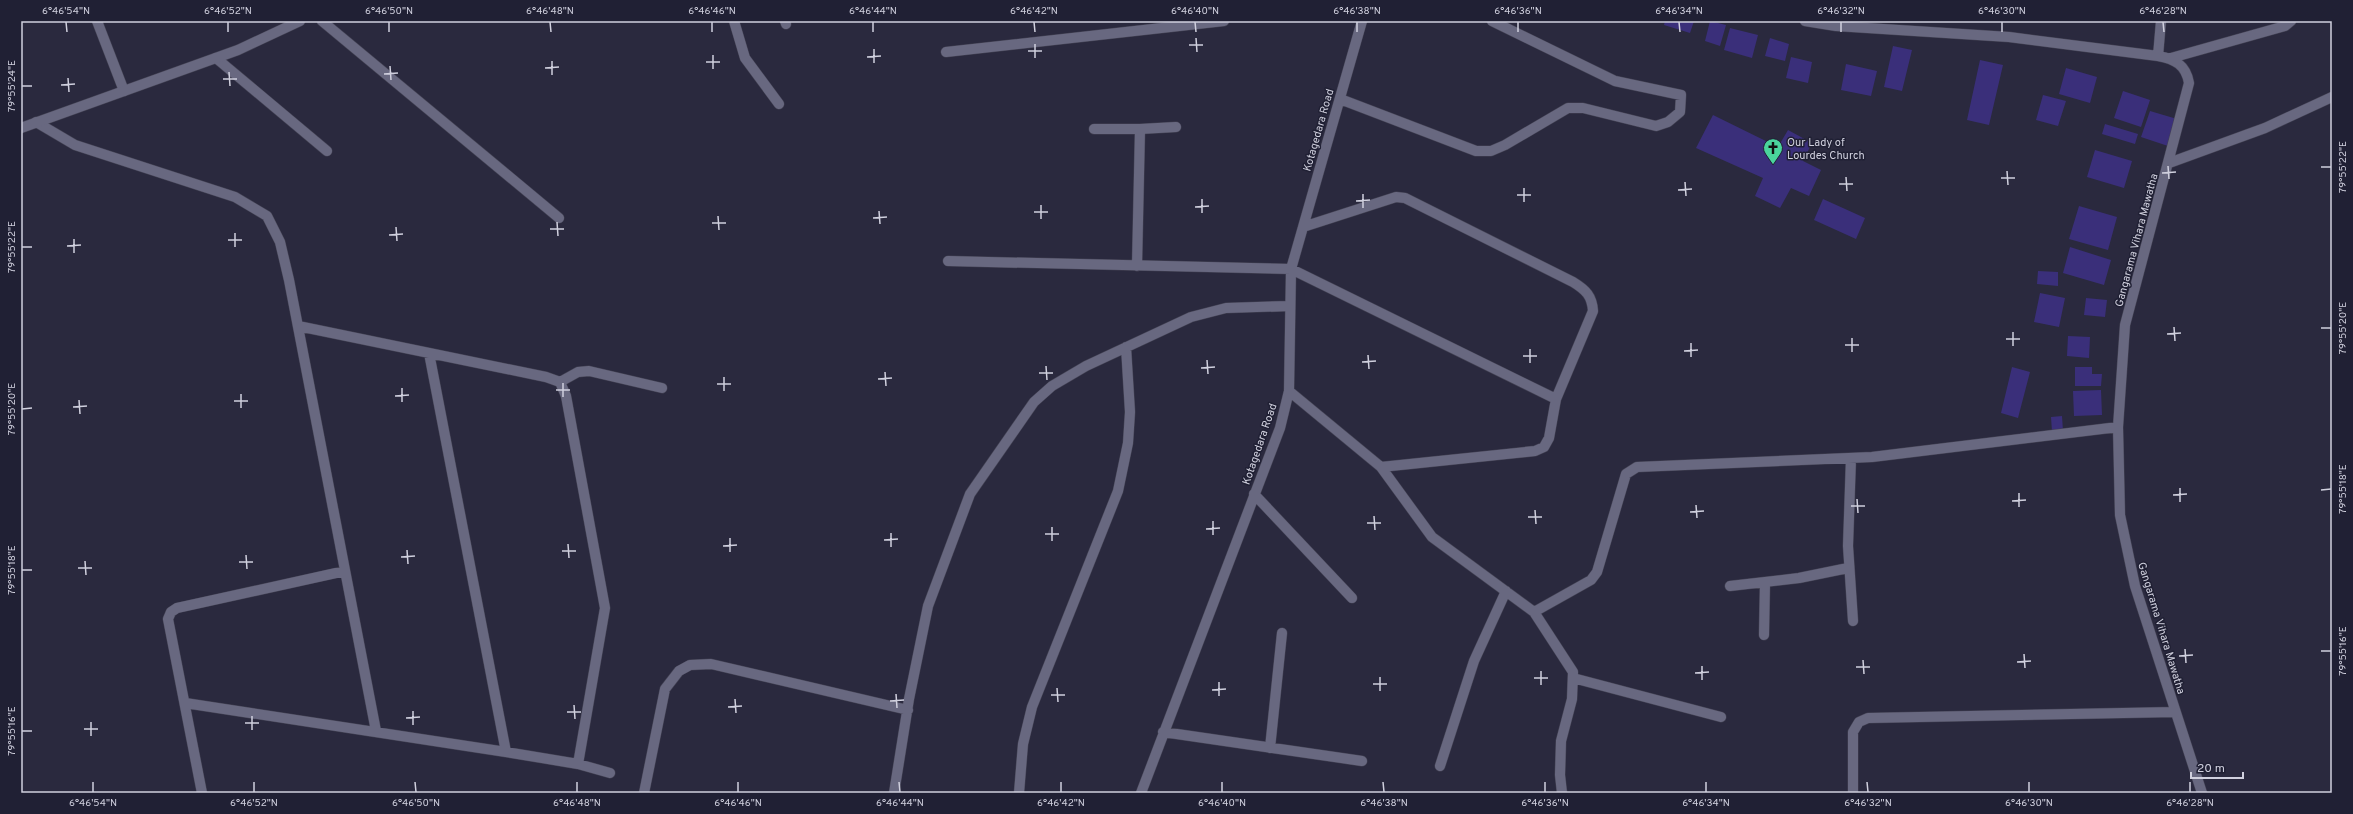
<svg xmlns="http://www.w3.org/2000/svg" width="2353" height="814" font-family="Overpass,sans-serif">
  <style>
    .building { fill: #3a2f7a }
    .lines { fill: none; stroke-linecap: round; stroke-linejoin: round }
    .minor-casing { stroke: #444354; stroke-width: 11 }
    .tertiary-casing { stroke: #444354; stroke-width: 11 }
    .minor { stroke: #686880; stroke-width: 10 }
    .tertiary { stroke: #686880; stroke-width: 10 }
    .ticks { fill: none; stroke: #d0d0de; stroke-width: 1.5 }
    .labels { text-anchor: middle; stroke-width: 3; stroke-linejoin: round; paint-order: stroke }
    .street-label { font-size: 11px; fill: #d0d0de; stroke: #202034 }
    .poi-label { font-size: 11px; fill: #d0d0de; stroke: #202034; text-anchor: start }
    .neatline { fill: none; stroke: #d0d0de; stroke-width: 1.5 }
    .ticks-label { font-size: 10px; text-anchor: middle; fill: #d0d0de }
  </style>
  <rect width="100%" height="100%" fill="#2a293e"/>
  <path class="building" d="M 1665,21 L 1694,21 L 1690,33 L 1664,25 Z
    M 1710,21 L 1726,25 L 1720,46 L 1705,41 Z
    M 1730,28 L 1758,35 L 1752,58 L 1724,50 Z
    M 1770,38 L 1789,44 L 1785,61 L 1765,56 Z
    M 1893,46 L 1912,50 L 1902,91 L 1884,87 Z
    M 1791,57 L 1812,62 L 1808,83 L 1786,78 Z
    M 1980,60 L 2003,65 L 1989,125 L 1967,120 Z
    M 1846,64 L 1877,71 L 1871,96 L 1841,90 Z
    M 2066,68 L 2097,77 L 2090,103 L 2059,94 Z
    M 2123,91 L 2150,100 L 2141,127 L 2114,118 Z
    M 2043,95 L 2066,101 L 2058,126 L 2036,120 Z
    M 2150,111 L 2177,119 L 2168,146 L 2141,137 Z
    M 1713,115 L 1778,147 L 1788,130 L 1812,143 L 1803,161 L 1821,170 L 1809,196 L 1791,188 L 1780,208 L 1755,196 L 1763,178 L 1696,148 Z
    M 2105,124 L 2138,134 L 2135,144 L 2102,134 Z
    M 2095,150 L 2132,161 L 2124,188 L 2087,177 Z
    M 1823,199 L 1865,218 L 1856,239 L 1814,220 Z
    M 2079,206 L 2117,217 L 2108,250 L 2069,239 Z
    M 2070,247 L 2111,260 L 2104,285 L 2063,273 Z
    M 2038,271 L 2058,272 L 2058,286 L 2037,284 Z
    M 2040,293 L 2065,298 L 2059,327 L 2034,322 Z
    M 2086,298 L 2107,300 L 2105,317 L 2084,315 Z
    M 2068,336 L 2090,337 L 2089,358 L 2067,356 Z
    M 2012,367 L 2030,372 L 2018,418 L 2001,413 Z
    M 2075,367 L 2092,367 L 2092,374 L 2102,374 L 2101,386 L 2075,386 Z
    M 2101,390 L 2102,415 L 2074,416 L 2073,391 Z
    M 2062,416 L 2063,431 L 2052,432 L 2051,417 Z"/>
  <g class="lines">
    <defs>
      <path id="minor" d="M 97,21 L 124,91
        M 322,21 L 559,218
        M 734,21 L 745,58 L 779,104
        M 785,21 L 786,24
        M 1805,21 L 1836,26 L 2009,37 L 2158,56 C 2175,59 2186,65 2189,83 L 2125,325 L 2118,427 L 2120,515 L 2135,586 L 2202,793
        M 946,52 L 1224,21
        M 2158,56 L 2161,21
        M 216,58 L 327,151
        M 2171,58 L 2285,26 L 2291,21
        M 1340,99 L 1476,151 L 1491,151 L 1505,145 L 1568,108 L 1583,108 L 1656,126 L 1668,122 L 1680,112 L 1681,95 L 1615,81 L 1492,21
        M 36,122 L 75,145 L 235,197 L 267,216 L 280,242 L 289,280 L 376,731
        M 1094,129 L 1140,129 L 1137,266
        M 1140,129 L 1176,127
        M 2169,163 L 2265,128 L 2332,97
        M 1303,227 L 1396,197 L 1405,198 L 1573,282 C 1586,290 1592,296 1593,311 L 1556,399 L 1549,438 L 1544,447 L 1535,451 L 1381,467
        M 948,261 L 1291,269 L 1556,399
        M 298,326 L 546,377 L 560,382 L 566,396 L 605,608 L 578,764
        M 429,353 L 506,752
        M 560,382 L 578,372 L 589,371 L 662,388
        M 1289,391 L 1381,467 L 1432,537 L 1534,612 L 1573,672 L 1572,699 L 1561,741 L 1560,775 L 1562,793
        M 1851,458 L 1848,546 L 1853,621
        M 1254,494 L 1352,598
        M 1730,586 L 1799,578 L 1848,568
        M 1534,612 L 1591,580 L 1597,572 L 1626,474 L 1637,467 L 1872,457 L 2118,427
        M 1764,635 L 1765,582
        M 1573,678 L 1721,717
        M 185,703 L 506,752 L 578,764 L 610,773
        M 1163,732 L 1362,761
        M 1270,748 L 1282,633
        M 1440,766 L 1474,661 L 1506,591
        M 202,793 L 168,619 L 171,612 L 177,608 L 345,571
        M 644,793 L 665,689 L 679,671 L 690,665 L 711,664 L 908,710
        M 894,793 L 909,699 L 928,606 L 970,494 L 1034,402 L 1052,386 L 1086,366 L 1191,317 L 1226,308 L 1290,306
        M 1019,793 L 1023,744 L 1032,707 L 1118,491 L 1128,443 L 1130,412 L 1126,347
        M 1141,793 L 1280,428 L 1289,391 L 1291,269 L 1362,21
        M 1853,793 L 1853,732 L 1859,722 L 1868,718 L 2175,712"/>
      <path id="tertiary" d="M 21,128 L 238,50 L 300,21"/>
    </defs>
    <use href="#minor" class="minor-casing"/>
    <use href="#tertiary" class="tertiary-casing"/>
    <use href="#minor" class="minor"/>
    <use href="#tertiary" class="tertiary"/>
  </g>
  <path class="ticks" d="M 66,22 L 67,32M 228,22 L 228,32M 389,22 L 389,32M 550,22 L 551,32M 712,22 L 712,32M 873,22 L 873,32M 1034,22 L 1035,32M 1195,22 L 1196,32M 1357,22 L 1357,32M 1518,22 L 1518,32M 1679,22 L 1680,32M 1841,22 L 1841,32M 2002,22 L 2002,32M 2163,22 L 2164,32M 1196,38 L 1197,52M 1035,44 L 1035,58M 1189,45 L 1203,45M 874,49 L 874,63M 1028,51 L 1042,51M 713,55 L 713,69M 867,57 L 881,56M 552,61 L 552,75M 706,62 L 720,62M 390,66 L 391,80M 545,68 L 559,67M 229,72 L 230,86M 384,74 L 398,73M 68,78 L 69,92M 223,79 L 237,79M 61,85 L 75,84M 22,86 L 32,86M 2168,166 L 2169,179M 2321,167 L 2331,167M 2007,171 L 2008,185M 2162,173 L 2176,172M 1846,177 L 1847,191M 2001,178 L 2015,178M 1685,182 L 1686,196M 1839,184 L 1853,184M 1524,188 L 1524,202M 1678,190 L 1692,189M 1363,194 L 1363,208M 1517,195 L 1531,195M 1202,199 L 1202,213M 1356,201 L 1370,200M 1041,205 L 1041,219M 1195,207 L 1209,206M 879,211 L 880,224M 1034,212 L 1048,212M 718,216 L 719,230M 873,218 L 887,217M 557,222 L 558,236M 712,223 L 726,223M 396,227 L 397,241M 550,229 L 564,229M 235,233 L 235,247M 389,235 L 403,234M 74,239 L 74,253M 228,240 L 242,240M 67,246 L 81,245M 22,247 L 32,247M 2174,327 L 2175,341M 2321,328 L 2331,328M 2013,332 L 2013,346M 2167,334 L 2181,333M 1852,338 L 1852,352M 2006,339 L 2020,339M 1691,343 L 1691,357M 1845,345 L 1859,345M 1530,349 L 1530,363M 1684,351 L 1698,350M 1368,355 L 1369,369M 1523,356 L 1537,356M 1207,360 L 1208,374M 1362,362 L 1376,361M 1046,366 L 1047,380M 1201,368 L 1215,367M 885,372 L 886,386M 1039,373 L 1053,373M 724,377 L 724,391M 878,379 L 892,378M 563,383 L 563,397M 717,384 L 731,384M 402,388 L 402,402M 556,390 L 570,390M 241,394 L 241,408M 395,396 L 409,395M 79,400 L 80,414M 234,401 L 248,401M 73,407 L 87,406M 22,409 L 32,408M 2180,488 L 2180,502M 2321,490 L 2331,489M 2019,493 L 2019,507M 2173,495 L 2187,494M 1857,499 L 1858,513M 2012,501 L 2026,500M 1696,505 L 1697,518M 1851,506 L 1865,506M 1535,510 L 1536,524M 1690,512 L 1704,511M 1374,516 L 1375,530M 1528,517 L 1542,517M 1213,521 L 1213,535M 1367,523 L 1381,523M 1052,527 L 1052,541M 1206,529 L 1220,528M 891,533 L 891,547M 1045,534 L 1059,534M 730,538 L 730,552M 884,540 L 898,539M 568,544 L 569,558M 723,546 L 737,545M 407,550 L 408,564M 562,551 L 576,551M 246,555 L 247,569M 401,557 L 415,556M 85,561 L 86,575M 239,562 L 253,562M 78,568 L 92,568M 22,570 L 32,570M 2185,649 L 2186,663M 2321,651 L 2331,651M 2024,654 L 2025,668M 2179,656 L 2193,655M 1863,660 L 1864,674M 2017,662 L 2031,661M 1702,666 L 1702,680M 1856,667 L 1870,667M 1541,671 L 1541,685M 1695,673 L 1709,672M 1380,677 L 1380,691M 1534,678 L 1548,678M 1219,682 L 1219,696M 1373,684 L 1387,684M 1057,688 L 1058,702M 1212,690 L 1226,689M 896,694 L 897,708M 1051,695 L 1065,695M 735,699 L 736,713M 890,701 L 904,700M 574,705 L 575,719M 728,707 L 742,706M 413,711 L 413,725M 567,712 L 581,712M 252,716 L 252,730M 406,718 L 420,717M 91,722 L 91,736M 245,723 L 259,723M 84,729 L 98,729M 22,731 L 32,731M 93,782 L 93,792M 254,782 L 254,792M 415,782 L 416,792M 577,782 L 577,792M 738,782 L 738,792M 899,782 L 900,792M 1061,782 L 1061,792M 1222,782 L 1222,792M 1383,782 L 1384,792M 1545,782 L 1545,792M 1706,782 L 1706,792M 1867,782 L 1868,792M 2029,782 L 2029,792M 2190,782 L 2190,792"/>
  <defs>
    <symbol id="church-pin" viewBox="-11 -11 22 30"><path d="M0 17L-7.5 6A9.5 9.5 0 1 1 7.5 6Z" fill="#4ad49c" stroke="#202034"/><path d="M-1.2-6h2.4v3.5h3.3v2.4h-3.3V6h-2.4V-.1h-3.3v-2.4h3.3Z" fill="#111"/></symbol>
  </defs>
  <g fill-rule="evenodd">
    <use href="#church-pin" x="1762" y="137" width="22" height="30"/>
  </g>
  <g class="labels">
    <g class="street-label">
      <text transform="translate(1318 130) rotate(-74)" y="4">Kotagedara Road</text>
      <text transform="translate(2136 240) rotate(-75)" y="4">Gangarama Vihara Mawatha</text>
      <text transform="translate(1259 444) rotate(-71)" y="4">Kotagedara Road</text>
      <text transform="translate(2162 628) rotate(73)" y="4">Gangarama Vihara Mawatha</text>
    </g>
    <g class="poi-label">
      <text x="1787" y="146">Our Lady of<tspan x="1787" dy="13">Lourdes Church</tspan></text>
    </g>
  </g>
  <rect width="2353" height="814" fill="none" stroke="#202034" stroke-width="44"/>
  <path d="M2191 772v6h52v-6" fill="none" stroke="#d0d0de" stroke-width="2"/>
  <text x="2197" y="772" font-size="12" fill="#d0d0de" stroke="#202034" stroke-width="3" paint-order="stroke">20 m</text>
  <rect x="22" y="22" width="2309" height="770" class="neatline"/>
  <g class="ticks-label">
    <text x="66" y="14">6°46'54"N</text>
    <text x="228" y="14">6°46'52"N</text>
    <text x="389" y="14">6°46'50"N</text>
    <text x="550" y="14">6°46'48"N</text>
    <text x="712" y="14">6°46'46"N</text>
    <text x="873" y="14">6°46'44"N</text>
    <text x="1034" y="14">6°46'42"N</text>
    <text x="1195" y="14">6°46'40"N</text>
    <text x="1357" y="14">6°46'38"N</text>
    <text x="1518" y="14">6°46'36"N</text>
    <text x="1679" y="14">6°46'34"N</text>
    <text x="1841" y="14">6°46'32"N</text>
    <text x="2002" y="14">6°46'30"N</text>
    <text x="2163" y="14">6°46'28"N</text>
    <text transform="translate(11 86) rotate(-90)" y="4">79°55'24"E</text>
    <text transform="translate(2342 167) rotate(-90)" y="4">79°55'22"E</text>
    <text transform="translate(11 247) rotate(-90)" y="4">79°55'22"E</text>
    <text transform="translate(2342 328) rotate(-90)" y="4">79°55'20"E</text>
    <text transform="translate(11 409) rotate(-90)" y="4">79°55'20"E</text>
    <text transform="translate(2342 489) rotate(-90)" y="4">79°55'18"E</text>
    <text transform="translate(11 570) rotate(-90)" y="4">79°55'18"E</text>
    <text transform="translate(2342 651) rotate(-90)" y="4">79°55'16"E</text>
    <text transform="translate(11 731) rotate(-90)" y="4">79°55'16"E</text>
    <text x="93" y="806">6°46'54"N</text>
    <text x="254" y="806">6°46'52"N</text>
    <text x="416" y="806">6°46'50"N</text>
    <text x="577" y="806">6°46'48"N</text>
    <text x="738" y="806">6°46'46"N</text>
    <text x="900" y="806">6°46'44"N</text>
    <text x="1061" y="806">6°46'42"N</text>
    <text x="1222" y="806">6°46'40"N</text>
    <text x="1384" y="806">6°46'38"N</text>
    <text x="1545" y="806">6°46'36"N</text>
    <text x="1706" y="806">6°46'34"N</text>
    <text x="1868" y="806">6°46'32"N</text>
    <text x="2029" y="806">6°46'30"N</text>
    <text x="2190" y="806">6°46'28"N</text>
  </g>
</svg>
